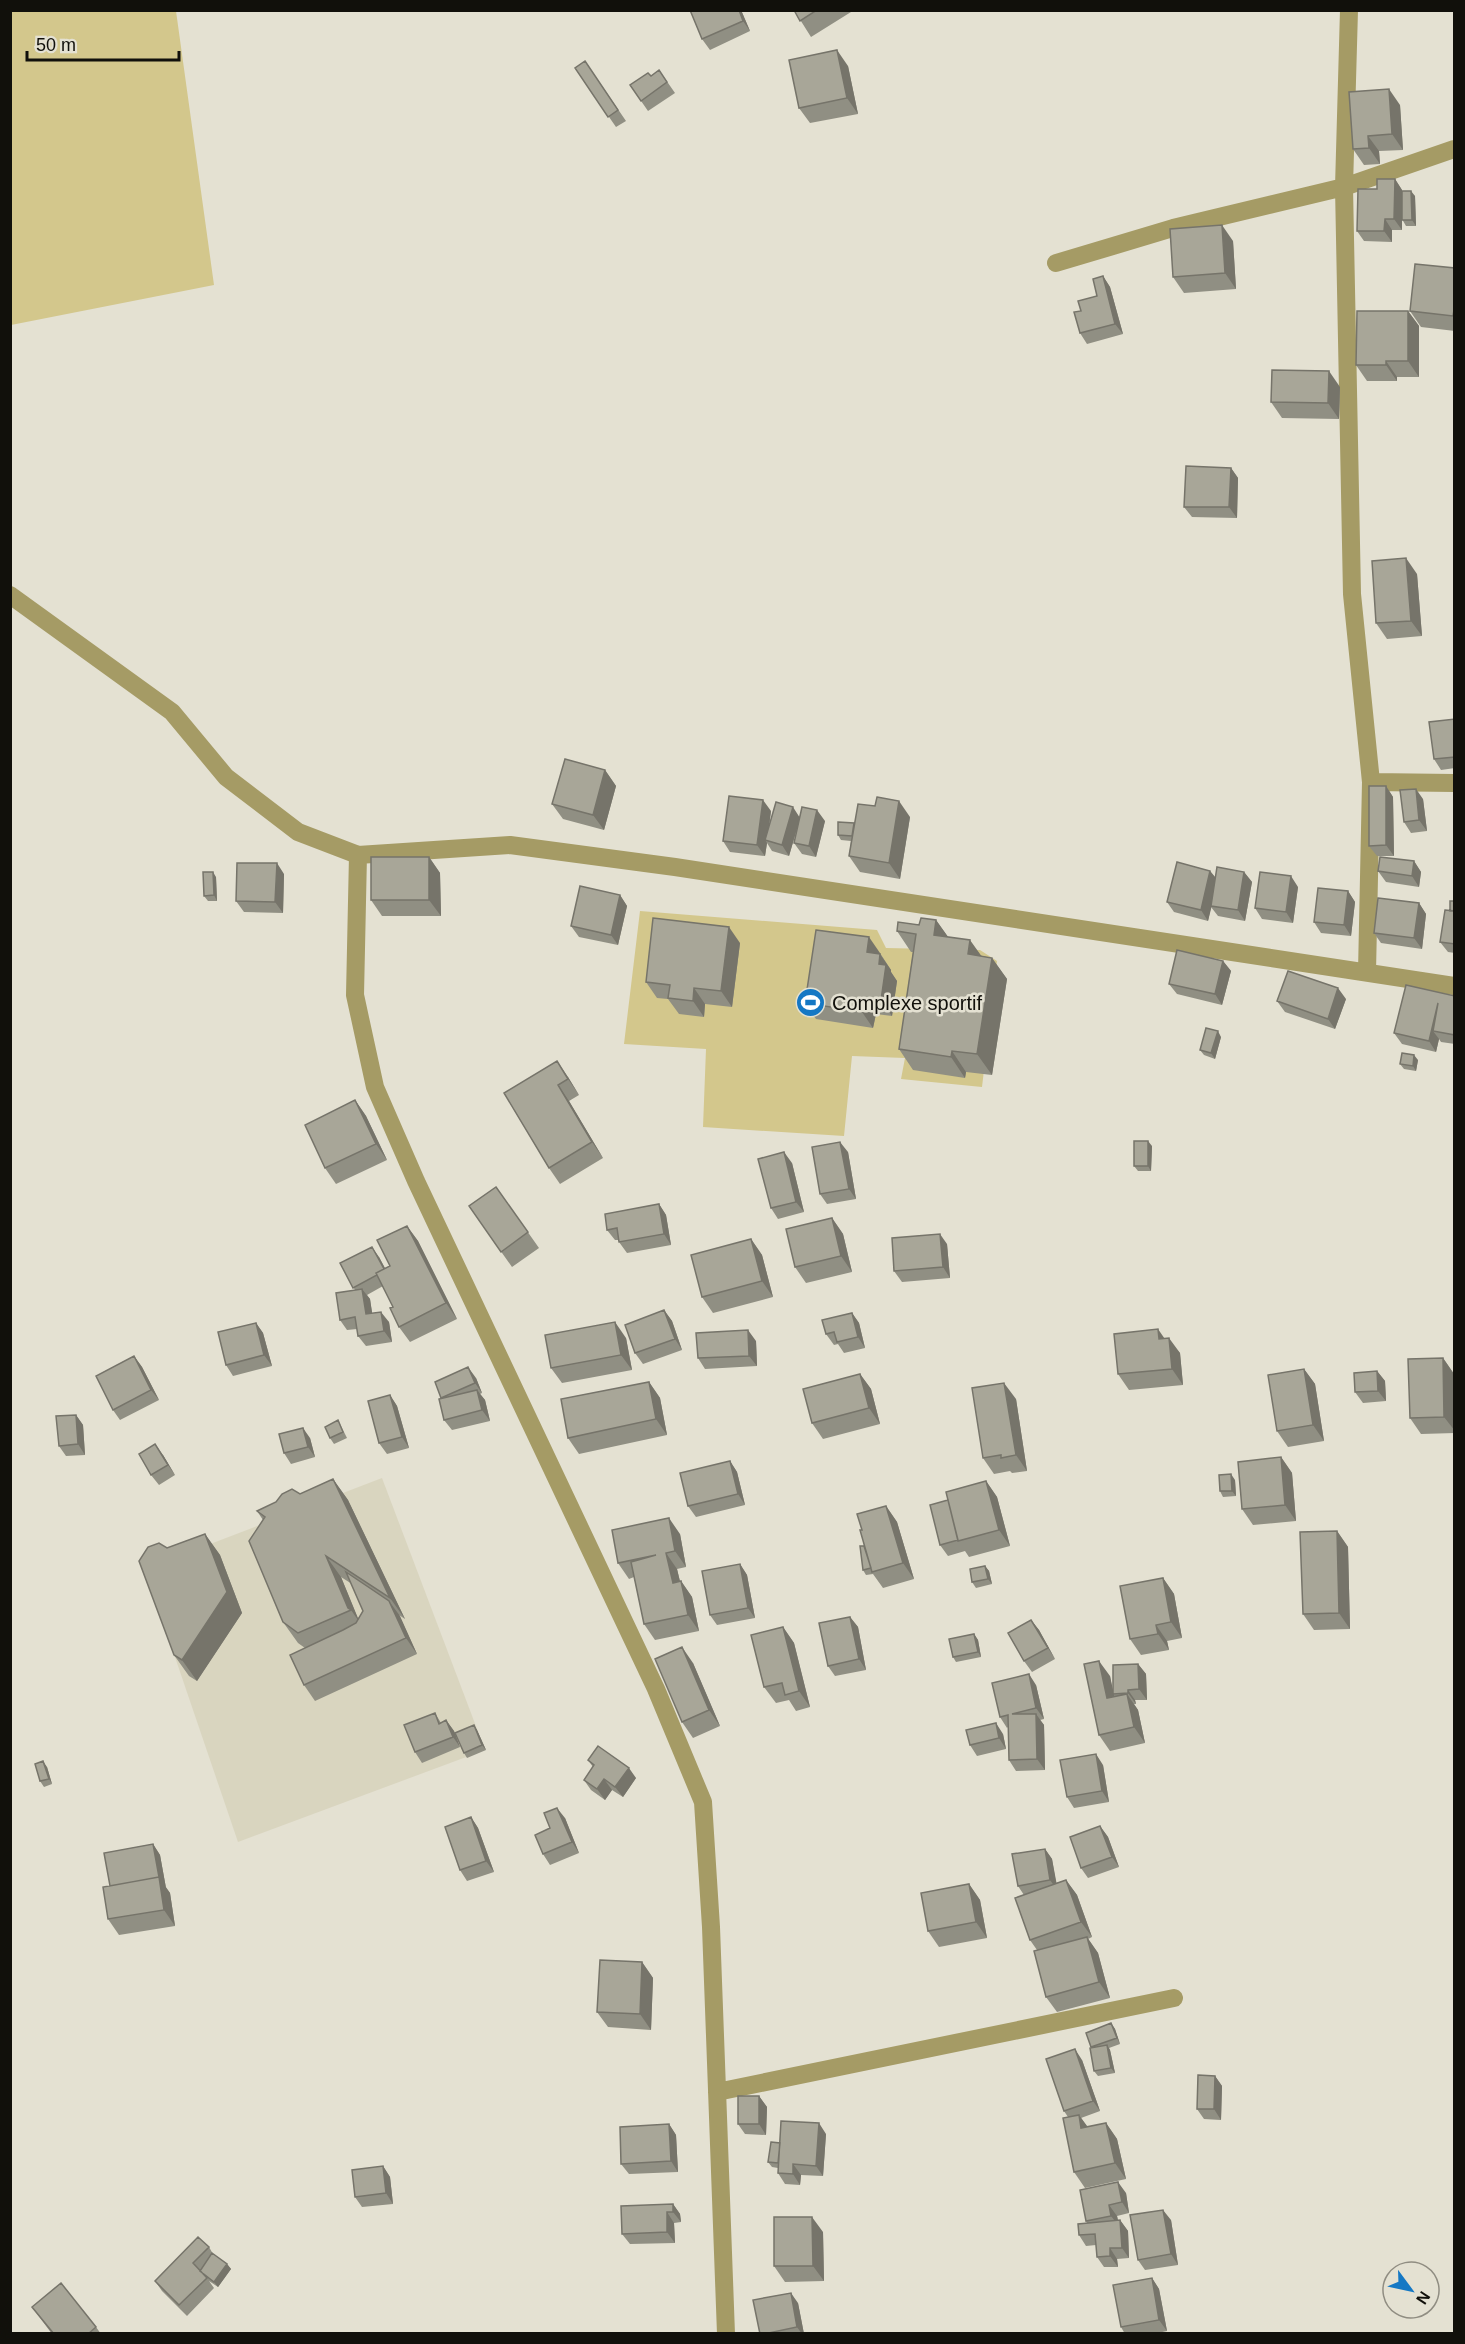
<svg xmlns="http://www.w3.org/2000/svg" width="1465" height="2344" font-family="Arial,sans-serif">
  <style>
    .built { fill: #d9d5bf }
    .green { fill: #d3c78c }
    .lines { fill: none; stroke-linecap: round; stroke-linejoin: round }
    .street { stroke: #a59b65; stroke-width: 18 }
    .wall { fill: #908f83; fill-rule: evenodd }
    .shaded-wall { fill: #76746a }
    .building { fill: #a8a698; stroke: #76746a; stroke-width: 1.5 }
    .labels { text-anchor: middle; stroke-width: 5; stroke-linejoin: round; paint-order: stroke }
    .poi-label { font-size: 20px; fill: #11100b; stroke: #e4e1d2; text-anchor: start }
  </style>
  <rect width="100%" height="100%" fill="#e4e1d2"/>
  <path class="built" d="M 382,1478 L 485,1750 L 238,1842 L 145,1569 Z"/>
  <path class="green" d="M 11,10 L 176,11 L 214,285 L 11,325 Z
    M 640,911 L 877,930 L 886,948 L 980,950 L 997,961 L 982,1087 L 901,1079 L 905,1058 L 852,1056 L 844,1136 L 703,1127 L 706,1049 L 624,1044 Z"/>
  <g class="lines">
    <path class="street" d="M 1349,10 L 1344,187 L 1352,594 L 1371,782 L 1367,972
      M 1056,263 L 1173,228 L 1344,187 L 1454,149
      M 10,595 L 172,712 L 226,777 L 298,832 L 358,855 L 510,845 L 675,867 L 1454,986
      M 1371,782 L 1454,783
      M 358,855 L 355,995 L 375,1087 L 416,1181 L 656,1689 L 703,1802 L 711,1927 L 726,2334
      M 717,2092 L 1174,1998"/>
  </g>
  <path class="wall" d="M 690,10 L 741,10 L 750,31 L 710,50 L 702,39 Z
    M 794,10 L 851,10 L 851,12 L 811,37 Z
    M 585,61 L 626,121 L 616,127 L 575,68 Z
    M 848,66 L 858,114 L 810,123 L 799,108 Z
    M 659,70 L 675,93 L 648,111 L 630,85 L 651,76 Z
    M 1400,105 L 1403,150 L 1379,151 L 1380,164 L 1364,165 L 1353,149 Z
    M 1395,179 L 1402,190 L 1402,191 L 1415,196 L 1416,226 L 1406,226 L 1402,219 L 1402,230 L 1392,230 L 1392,242 L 1364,241 L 1357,231 L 1377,189 Z
    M 1233,241 L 1236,289 L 1184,293 L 1173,277 Z
    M 1455,268 L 1455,331 L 1421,327 L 1410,311 Z
    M 1103,276 L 1110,287 L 1123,334 L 1087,344 L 1080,333 L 1081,311 L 1097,296 Z
    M 1408,311 L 1419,326 L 1419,377 L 1397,377 L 1397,381 L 1367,381 L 1356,365 Z
    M 1340,387 L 1339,419 L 1282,418 L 1271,402 Z
    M 1231,468 L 1238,478 L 1237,518 L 1192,517 L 1184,507 Z
    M 1417,574 L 1422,636 L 1387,639 L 1376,623 Z
    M 1455,719 L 1455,768 L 1441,770 L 1434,759 Z
    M 605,770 L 616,786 L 604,830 L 563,819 L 552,804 Z
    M 1386,786 L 1393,797 L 1394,856 L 1377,856 L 1369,846 Z
    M 1423,799 L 1427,831 L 1411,833 L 1404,822 Z
    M 771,811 L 769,827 L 800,818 L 825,821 L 816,857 L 802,854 L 794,843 L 800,819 L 789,856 L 772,851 L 767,843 L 765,856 L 730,852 L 723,841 Z
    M 910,817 L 900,879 L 860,872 L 849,856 L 851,841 L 841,840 L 838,835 Z
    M 429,857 L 440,873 L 441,916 L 382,916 L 371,900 Z
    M 1414,861 L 1421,872 L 1419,887 L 1386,882 L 1378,871 Z
    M 1210,871 L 1216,878 L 1244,872 L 1252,882 L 1245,921 L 1218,916 L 1211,907 L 1208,921 L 1174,912 L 1167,902 Z
    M 284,874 L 283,913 L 244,912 L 236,901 Z
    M 216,877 L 217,901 L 208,901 L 204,896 Z
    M 1298,887 L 1293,923 L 1262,919 L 1255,908 Z
    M 1348,891 L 1355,902 L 1351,936 L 1321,933 L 1314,922 Z
    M 620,895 L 627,906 L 618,945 L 579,937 L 571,926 Z
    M 1455,901 L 1455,953 L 1448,952 L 1440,942 Z
    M 1419,903 L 1426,914 L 1422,949 L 1381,943 L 1374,933 Z
    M 936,920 L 948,937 L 982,956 L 992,958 L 1007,979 L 992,1075 L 966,1072 L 965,1078 L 913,1070 L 899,1049 L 913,952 L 911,952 L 897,931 Z
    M 740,943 L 732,1007 L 705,1004 L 704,1017 L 679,1014 L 668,999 L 657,998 L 646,982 Z
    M 880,953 L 891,970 L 891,972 L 897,981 L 892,1016 L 876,1014 L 873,1028 L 816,1019 L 805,1003 Z
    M 1223,961 L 1231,971 L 1222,1005 L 1177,994 L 1169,984 Z
    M 1455,996 L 1455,1044 L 1441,1042 L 1439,1039 L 1436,1052 L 1402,1044 L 1394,1033 Z
    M 1346,999 L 1335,1029 L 1285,1012 L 1277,1001 Z
    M 1221,1037 L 1215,1059 L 1204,1055 L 1200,1050 Z
    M 1418,1060 L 1416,1071 L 1404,1069 L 1400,1064 Z
    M 568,1077 L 579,1095 L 569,1101 L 603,1158 L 560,1184 L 549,1168 L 504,1093 Z
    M 355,1100 L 366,1116 L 387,1160 L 336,1184 L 325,1168 Z
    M 1152,1146 L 1151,1171 L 1138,1171 L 1134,1166 Z
    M 848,1152 L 856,1199 L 827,1204 L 820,1194 Z
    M 792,1163 L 804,1212 L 778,1219 L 771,1208 Z
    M 496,1187 L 539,1248 L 512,1267 L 469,1206 Z
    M 659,1204 L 666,1215 L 671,1245 L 627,1253 L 619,1242 L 619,1240 L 615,1240 L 607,1230 Z
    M 832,1218 L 843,1234 L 852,1272 L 806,1283 L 795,1267 Z
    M 407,1226 L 418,1241 L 457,1319 L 410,1342 L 399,1327 L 393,1307 L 383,1286 L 367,1295 L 370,1299 L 372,1313 L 389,1322 L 392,1342 L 366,1346 L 358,1336 L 357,1329 L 347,1330 L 340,1320 L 355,1290 L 340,1263 L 379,1257 L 385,1268 L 390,1266 Z
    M 751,1239 L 762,1255 L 773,1297 L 713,1313 L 702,1297 Z
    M 947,1244 L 950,1278 L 902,1282 L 894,1271 Z
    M 664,1310 L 672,1321 L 682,1350 L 643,1364 L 635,1353 Z
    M 852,1313 L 859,1323 L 865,1348 L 844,1353 L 838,1344 L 834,1345 L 826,1334 Z
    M 256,1323 L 263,1333 L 272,1366 L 233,1376 L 226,1365 Z
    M 626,1338 L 632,1370 L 562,1383 L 551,1368 Z
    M 1165,1338 L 1180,1353 L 1183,1385 L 1129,1390 L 1118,1374 Z
    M 756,1341 L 757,1366 L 705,1369 L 698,1358 Z
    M 134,1356 L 142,1367 L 159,1400 L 120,1420 L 113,1410 Z
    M 1443,1358 L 1454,1374 L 1455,1433 L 1421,1434 L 1410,1418 Z
    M 1304,1369 L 1315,1384 L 1324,1441 L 1288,1447 L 1277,1431 Z
    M 1377,1371 L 1385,1381 L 1386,1401 L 1363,1403 L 1355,1392 Z
    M 860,1374 L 871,1389 L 880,1424 L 823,1439 L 812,1423 Z
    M 476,1378 L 482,1393 L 480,1394 L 485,1400 L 490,1421 L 452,1430 L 444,1420 L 442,1398 L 435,1382 Z
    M 649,1382 L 660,1398 L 667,1435 L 579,1454 L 568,1438 Z
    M 390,1395 L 397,1406 L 409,1448 L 387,1454 L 379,1443 Z
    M 1016,1399 L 1027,1471 L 1012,1473 L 1010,1471 L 994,1474 L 983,1458 Z
    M 76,1415 L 83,1425 L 85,1455 L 66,1456 L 59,1446 Z
    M 338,1420 L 347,1438 L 334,1444 L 330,1438 Z
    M 310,1438 L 315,1457 L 291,1464 L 284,1453 Z
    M 163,1455 L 175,1475 L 159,1485 L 151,1475 Z
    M 1281,1457 L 1292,1473 L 1296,1521 L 1253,1525 L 1242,1509 Z
    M 730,1461 L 737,1472 L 745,1505 L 696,1517 L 688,1506 Z
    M 333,1479 L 348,1500 L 405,1619 L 399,1615 L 417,1654 L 315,1701 L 304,1685 L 305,1648 L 298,1643 L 283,1622 L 263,1520 L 257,1511 L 300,1494 ZM 341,1577 L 352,1584 L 363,1611 L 358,1619 Z
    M 1235,1480 L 1236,1496 L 1223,1497 L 1220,1491 Z
    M 986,1481 L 997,1497 L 1010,1546 L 969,1557 L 965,1551 L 948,1556 L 940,1545 L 948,1500 Z
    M 886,1506 L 897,1522 L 914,1579 L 883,1588 L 873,1574 L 866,1575 L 863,1570 L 864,1546 L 862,1530 Z
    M 1337,1531 L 1348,1547 L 1350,1629 L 1314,1630 L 1303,1614 Z
    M 205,1534 L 220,1555 L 242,1613 L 197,1681 L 189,1676 L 174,1655 L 167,1548 Z
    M 680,1534 L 686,1567 L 677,1569 L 680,1581 L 681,1581 L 692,1597 L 699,1631 L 655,1640 L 644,1624 L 634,1577 L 629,1579 L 618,1563 Z
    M 740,1564 L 747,1575 L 755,1618 L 717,1625 L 710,1615 Z
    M 985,1566 L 989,1571 L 992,1584 L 976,1588 L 972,1582 Z
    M 1163,1578 L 1174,1594 L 1182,1638 L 1167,1641 L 1169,1650 L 1141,1655 L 1130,1639 Z
    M 850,1617 L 858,1627 L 866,1670 L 835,1676 L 828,1666 Z
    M 1031,1620 L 1039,1630 L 1055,1659 L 1032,1672 L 1024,1661 Z
    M 783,1627 L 794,1643 L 810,1707 L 796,1711 L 789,1700 L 776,1703 L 764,1687 Z
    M 974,1634 L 978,1640 L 981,1657 L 956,1662 L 953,1657 Z
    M 693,1663 L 720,1726 L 693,1738 L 682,1722 Z
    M 1138,1664 L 1146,1674 L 1147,1700 L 1135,1700 L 1136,1704 L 1134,1704 L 1138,1710 L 1145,1743 L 1110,1751 L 1099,1735 L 1110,1676 L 1113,1693 Z
    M 1036,1685 L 1044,1719 L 1040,1720 L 1044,1725 L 1045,1770 L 1016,1771 L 1009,1760 L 1008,1727 L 1007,1728 L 1000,1717 Z
    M 435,1713 L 441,1723 L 446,1720 L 454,1731 L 460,1747 L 422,1763 L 415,1752 Z
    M 474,1725 L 477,1730 L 486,1750 L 467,1758 L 464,1753 Z
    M 1003,1734 L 1006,1749 L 977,1756 L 970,1745 Z
    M 588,1760 L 636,1778 L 623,1797 L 612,1790 L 605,1800 L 591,1790 L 584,1780 L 593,1767 Z
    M 1103,1765 L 1109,1802 L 1074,1808 L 1067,1797 Z
    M 47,1767 L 52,1784 L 44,1787 L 40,1781 Z
    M 471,1817 L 478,1828 L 494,1872 L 467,1881 L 460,1870 Z
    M 565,1818 L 579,1853 L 550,1865 L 543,1854 L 550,1828 Z
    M 1100,1826 L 1108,1837 L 1119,1867 L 1088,1878 L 1081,1868 Z
    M 153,1844 L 160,1855 L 166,1888 L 170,1893 L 175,1926 L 119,1935 L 108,1919 L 110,1886 Z
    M 1045,1849 L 1052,1859 L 1056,1883 L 1066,1880 L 1077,1895 L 1092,1937 L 1088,1939 L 1098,1953 L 1110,1998 L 1057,2012 L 1046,1997 L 1037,1950 L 1030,1940 L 1024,1895 L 1018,1886 Z
    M 969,1884 L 980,1900 L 987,1938 L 939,1947 L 928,1931 Z
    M 642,1962 L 653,1978 L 651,2030 L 608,2027 L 597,2012 Z
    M 1111,2023 L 1115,2029 L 1120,2044 L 1109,2048 L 1110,2050 L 1115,2073 L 1098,2076 L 1094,2071 L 1092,2048 Z
    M 1082,2060 L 1100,2111 L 1081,2118 L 1087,2127 L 1106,2123 L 1117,2139 L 1126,2179 L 1085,2188 L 1074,2172 L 1068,2117 L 1064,2111 Z
    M 1215,2076 L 1222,2086 L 1221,2120 L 1204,2119 L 1197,2109 Z
    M 759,2096 L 767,2107 L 766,2135 L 745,2134 L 738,2124 Z
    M 669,2124 L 676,2135 L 678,2172 L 629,2174 L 621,2164 Z
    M 826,2134 L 823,2176 L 801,2175 L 800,2185 L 785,2184 L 778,2173 L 778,2168 L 772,2167 L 768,2162 L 780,2143 Z
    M 383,2166 L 390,2177 L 393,2204 L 362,2207 L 355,2197 Z
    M 1126,2193 L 1129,2213 L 1117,2216 L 1118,2220 L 1120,2220 L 1128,2231 L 1129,2258 L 1117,2259 L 1118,2267 L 1104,2267 L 1097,2257 L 1096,2245 L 1086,2246 L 1079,2235 L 1087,2223 L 1086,2221 Z
    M 673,2204 L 680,2214 L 681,2222 L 674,2223 L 675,2243 L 630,2244 L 622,2234 Z
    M 1171,2220 L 1178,2265 L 1145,2270 L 1138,2260 Z
    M 823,2232 L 824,2281 L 785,2282 L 774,2266 Z
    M 209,2247 L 213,2254 L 227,2264 L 231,2269 L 218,2287 L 209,2281 L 214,2288 L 187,2316 L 162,2291 L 155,2281 Z
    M 1152,2278 L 1159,2289 L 1167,2331 L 1153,2334 L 1125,2334 L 1121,2327 Z
    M 798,2303 L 804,2334 L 760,2334 Z
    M 32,2307 L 96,2327 L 101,2334 L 52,2334 Z"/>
  <path class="shaded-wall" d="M 739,10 L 741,10 L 750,31 L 743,21 Z
    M 837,50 L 848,66 L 858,114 L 847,98 Z
    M 1389,89 L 1400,105 L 1403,150 L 1392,134 Z
    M 1368,136 L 1379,151 L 1380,164 L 1369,148 Z
    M 1395,179 L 1402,190 L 1402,230 L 1394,219 Z
    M 1411,191 L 1415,196 L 1416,226 L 1412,220 Z
    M 1385,219 L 1392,230 L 1392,242 L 1384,231 Z
    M 1222,225 L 1233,241 L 1236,289 L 1225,273 Z
    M 1103,276 L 1110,287 L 1123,334 L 1115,324 Z
    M 1408,311 L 1419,326 L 1419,377 L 1408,361 Z
    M 1386,361 L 1397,377 L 1397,381 L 1386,365 Z
    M 1329,371 L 1340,387 L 1339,419 L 1328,403 Z
    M 1231,468 L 1238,478 L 1237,518 L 1229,507 Z
    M 1406,558 L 1417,574 L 1422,636 L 1411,621 Z
    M 605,770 L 616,786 L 604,830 L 593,815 Z
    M 1386,786 L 1393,797 L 1394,856 L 1386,845 Z
    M 1416,789 L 1423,799 L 1427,831 L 1419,820 Z
    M 763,800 L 771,811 L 767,841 L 765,840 L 767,843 L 765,856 L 757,845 Z
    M 899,801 L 910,817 L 900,879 L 889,863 Z
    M 793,807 L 800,818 L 789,856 L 782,845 Z
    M 817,810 L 825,821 L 816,857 L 809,846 Z
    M 429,857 L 440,873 L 441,916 L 429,900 Z
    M 1414,861 L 1421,872 L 1419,887 L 1412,876 Z
    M 277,863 L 284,874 L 283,913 L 275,902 Z
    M 1210,871 L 1218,881 L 1208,921 L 1201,910 Z
    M 213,872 L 216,877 L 217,901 L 214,895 Z
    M 1244,872 L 1252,882 L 1245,921 L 1238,910 Z
    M 1291,876 L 1298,887 L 1293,923 L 1286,912 Z
    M 1348,891 L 1355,902 L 1351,936 L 1344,925 Z
    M 620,895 L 627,906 L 618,945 L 611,935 Z
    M 1419,903 L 1426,914 L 1422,949 L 1414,938 Z
    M 936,920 L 951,941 L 934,935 Z
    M 729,927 L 740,943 L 732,1007 L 721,991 Z
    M 869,937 L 880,953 L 878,968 L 867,952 Z
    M 970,940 L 985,961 L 968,954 Z
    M 880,954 L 891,970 L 891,972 L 897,981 L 892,1016 L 881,1000 L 879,964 Z
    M 992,958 L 1007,979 L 992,1075 L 977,1054 Z
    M 1223,961 L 1231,971 L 1222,1005 L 1215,994 Z
    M 694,988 L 705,1004 L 704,1017 L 693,1001 Z
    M 1338,988 L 1346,999 L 1335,1029 L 1328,1019 Z
    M 865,998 L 876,1014 L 873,1028 L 862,1012 Z
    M 1438,1003 L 1433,1031 L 1439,1039 L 1436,1052 L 1429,1041 Z
    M 1218,1031 L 1221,1037 L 1215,1059 L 1211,1053 Z
    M 952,1051 L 966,1072 L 965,1078 L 951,1057 Z
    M 1414,1055 L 1418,1060 L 1416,1071 L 1413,1066 Z
    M 557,1061 L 568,1077 L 579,1095 L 568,1079 Z
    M 558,1085 L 569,1101 L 603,1158 L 592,1142 Z
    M 355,1100 L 366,1116 L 387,1160 L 376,1144 Z
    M 1148,1141 L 1152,1146 L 1151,1171 L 1148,1166 Z
    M 840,1142 L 848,1152 L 856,1199 L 849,1189 Z
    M 784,1152 L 792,1163 L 804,1212 L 796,1202 Z
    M 659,1204 L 666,1215 L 671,1245 L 664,1234 Z
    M 832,1218 L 843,1234 L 852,1272 L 841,1256 Z
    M 407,1226 L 418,1241 L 457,1319 L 446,1303 Z
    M 940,1234 L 947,1244 L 950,1278 L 943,1267 Z
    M 751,1239 L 762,1255 L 773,1297 L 762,1281 Z
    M 372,1247 L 379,1257 L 392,1282 L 385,1271 Z
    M 362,1289 L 370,1299 L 374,1325 L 366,1314 Z
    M 664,1310 L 672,1321 L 682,1350 L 675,1339 Z
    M 381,1312 L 389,1322 L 392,1342 L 384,1331 Z
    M 852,1313 L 859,1323 L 865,1348 L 858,1337 Z
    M 615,1322 L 626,1338 L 632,1370 L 621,1355 Z
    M 256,1323 L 263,1333 L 272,1366 L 264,1355 Z
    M 1158,1329 L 1169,1345 L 1159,1339 Z
    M 748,1330 L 756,1341 L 757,1366 L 749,1356 Z
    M 1169,1338 L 1180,1353 L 1183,1385 L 1172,1369 Z
    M 134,1356 L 142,1367 L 159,1400 L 151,1390 Z
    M 1443,1358 L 1454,1374 L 1455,1431 L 1444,1417 Z
    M 468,1367 L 476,1378 L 482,1393 L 475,1383 Z
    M 1304,1369 L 1315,1384 L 1324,1441 L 1313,1425 Z
    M 1377,1371 L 1385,1381 L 1386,1401 L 1378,1391 Z
    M 860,1374 L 871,1389 L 880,1424 L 869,1408 Z
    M 649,1382 L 660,1398 L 667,1435 L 656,1419 Z
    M 1004,1383 L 1016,1399 L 1027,1471 L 1016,1455 Z
    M 477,1390 L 485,1400 L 490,1421 L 482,1410 Z
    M 390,1395 L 397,1406 L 409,1448 L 402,1437 Z
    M 76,1415 L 83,1425 L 85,1455 L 78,1444 Z
    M 303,1428 L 310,1438 L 315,1457 L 308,1447 Z
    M 155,1444 L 163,1455 L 175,1475 L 168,1465 Z
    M 1281,1457 L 1292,1473 L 1296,1521 L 1285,1505 Z
    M 730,1461 L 737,1472 L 745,1505 L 738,1494 Z
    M 1231,1474 L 1235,1480 L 1236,1496 L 1232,1491 Z
    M 333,1479 L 348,1500 L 405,1619 L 390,1598 Z
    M 986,1481 L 997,1497 L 1010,1546 L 999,1530 Z
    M 886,1506 L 897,1522 L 914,1579 L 903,1563 Z
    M 669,1518 L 680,1534 L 686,1567 L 675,1551 Z
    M 1337,1531 L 1348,1547 L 1350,1629 L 1339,1613 Z
    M 205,1534 L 220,1555 L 242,1613 L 197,1681 L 182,1660 Z
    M 666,1553 L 677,1569 L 684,1599 L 673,1583 Z
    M 326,1556 L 341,1577 L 360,1623 L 351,1610 L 348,1608 Z
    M 740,1564 L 747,1575 L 755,1618 L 748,1608 Z
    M 985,1566 L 989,1571 L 992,1584 L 988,1579 Z
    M 1163,1578 L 1174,1594 L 1182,1638 L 1171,1622 Z
    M 681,1581 L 692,1597 L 699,1631 L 688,1615 Z
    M 389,1601 L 400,1616 L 417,1654 L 406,1638 Z
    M 850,1617 L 858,1627 L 866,1670 L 859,1659 Z
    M 1031,1620 L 1039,1630 L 1055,1659 L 1048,1648 Z
    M 1156,1625 L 1167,1641 L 1169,1650 L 1158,1634 Z
    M 783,1627 L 794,1643 L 810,1707 L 799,1691 Z
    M 974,1634 L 978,1640 L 981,1657 L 978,1652 Z
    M 682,1647 L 693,1663 L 720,1726 L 709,1710 Z
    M 1099,1661 L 1110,1676 L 1118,1714 L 1107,1698 Z
    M 1138,1664 L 1146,1674 L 1147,1700 L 1139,1689 Z
    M 1029,1674 L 1036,1685 L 1044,1719 L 1036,1708 Z
    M 1128,1690 L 1135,1700 L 1136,1704 L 1128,1693 Z
    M 1127,1694 L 1138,1710 L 1145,1743 L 1134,1727 Z
    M 1036,1714 L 1044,1725 L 1045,1770 L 1037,1759 Z
    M 446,1720 L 454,1731 L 460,1747 L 453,1737 Z
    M 996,1723 L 1003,1734 L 1006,1749 L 999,1738 Z
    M 474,1725 L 477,1730 L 486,1750 L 482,1745 Z
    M 1096,1754 L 1103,1765 L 1109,1802 L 1102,1791 Z
    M 43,1761 L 47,1767 L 52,1784 L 49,1779 Z
    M 629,1768 L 636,1778 L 623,1797 L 615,1787 Z
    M 604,1779 L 612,1790 L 605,1800 L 597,1789 Z
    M 557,1808 L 565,1818 L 579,1853 L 572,1842 Z
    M 471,1817 L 478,1828 L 494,1872 L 486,1861 Z
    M 1100,1826 L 1108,1837 L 1119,1867 L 1112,1857 Z
    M 153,1844 L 160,1855 L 166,1888 L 159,1877 Z
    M 1045,1849 L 1052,1859 L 1058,1891 L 1050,1880 Z
    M 159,1877 L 170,1893 L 175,1926 L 164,1910 Z
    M 1066,1880 L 1077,1895 L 1092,1937 L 1081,1922 Z
    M 969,1884 L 980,1900 L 987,1938 L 976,1922 Z
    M 1087,1937 L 1098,1953 L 1110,1998 L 1099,1982 Z
    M 642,1962 L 653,1978 L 651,2030 L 640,2014 Z
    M 1111,2023 L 1115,2029 L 1120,2044 L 1117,2038 Z
    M 1107,2045 L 1110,2050 L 1115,2073 L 1111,2068 Z
    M 1075,2049 L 1082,2060 L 1100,2111 L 1093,2101 Z
    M 1215,2076 L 1222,2086 L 1221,2120 L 1214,2109 Z
    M 759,2096 L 767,2107 L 766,2135 L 759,2124 Z
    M 1079,2115 L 1090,2130 L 1081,2128 Z
    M 819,2123 L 826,2134 L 823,2176 L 816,2166 Z
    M 1106,2123 L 1117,2139 L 1126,2179 L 1115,2163 Z
    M 669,2124 L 676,2135 L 678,2172 L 671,2161 Z
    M 793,2164 L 801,2175 L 800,2185 L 793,2174 Z
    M 383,2166 L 390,2177 L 393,2204 L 386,2193 Z
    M 1118,2182 L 1126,2193 L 1129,2213 L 1122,2202 Z
    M 673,2204 L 680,2214 L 681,2222 L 673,2212 Z
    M 1109,2205 L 1117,2216 L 1119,2226 L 1111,2216 Z
    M 1163,2210 L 1171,2220 L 1178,2265 L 1171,2254 Z
    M 667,2212 L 674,2223 L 675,2243 L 667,2232 Z
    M 812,2217 L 823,2232 L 824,2281 L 813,2266 Z
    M 1120,2220 L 1128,2231 L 1129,2258 L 1122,2248 Z
    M 1110,2248 L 1117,2259 L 1118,2267 L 1110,2256 Z
    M 227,2264 L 231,2269 L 218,2287 L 214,2282 Z
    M 1152,2278 L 1159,2289 L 1167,2331 L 1159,2320 Z
    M 791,2293 L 798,2303 L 804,2334 L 802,2334 L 797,2327 Z"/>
  <path class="building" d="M 690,10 L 739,10 L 743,21 L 702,39 Z
    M 794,10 L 817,10 L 800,21 Z
    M 837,50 L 847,98 L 799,108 L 789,60 Z
    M 585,61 L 618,110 L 608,117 L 575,68 Z
    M 659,70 L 667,82 L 641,101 L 630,85 L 648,73 L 651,76 Z
    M 1389,89 L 1392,134 L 1368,136 L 1369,148 L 1353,149 L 1349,92 Z
    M 1377,179 L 1395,179 L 1394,219 L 1385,219 L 1384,231 L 1357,231 L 1358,189 L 1377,189 Z
    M 1402,191 L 1411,191 L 1412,220 L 1402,220 Z
    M 1222,225 L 1225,273 L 1173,277 L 1170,229 Z
    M 1415,264 L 1455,268 L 1455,303 L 1453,316 L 1410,311 Z
    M 1103,276 L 1115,324 L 1080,333 L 1074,312 L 1081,311 L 1078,301 L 1097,296 L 1093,279 Z
    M 1357,311 L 1408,311 L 1408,361 L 1386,361 L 1386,365 L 1356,365 Z
    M 1272,370 L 1329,371 L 1328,403 L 1271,402 Z
    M 1186,466 L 1231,468 L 1229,507 L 1184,507 Z
    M 1406,558 L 1411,621 L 1376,623 L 1372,561 Z
    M 1455,719 L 1455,757 L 1434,759 L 1429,722 Z
    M 565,759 L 605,770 L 593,815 L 552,804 Z
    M 1369,786 L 1386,786 L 1386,845 L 1369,846 Z
    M 1416,789 L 1419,820 L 1404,822 L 1400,790 Z
    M 729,796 L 763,800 L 757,845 L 723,841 Z
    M 877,797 L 899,801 L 889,863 L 849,856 L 858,804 L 875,806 Z
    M 776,802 L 793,807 L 782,845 L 765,840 Z
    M 802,807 L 817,810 L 809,846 L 794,843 Z
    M 838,822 L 854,823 L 852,836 L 838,835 Z
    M 371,857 L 429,857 L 429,900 L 371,900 Z
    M 1380,857 L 1414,861 L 1412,876 L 1378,871 Z
    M 1177,862 L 1210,871 L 1201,910 L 1167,902 Z
    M 237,863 L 277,863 L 275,902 L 236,901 Z
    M 1217,867 L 1244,872 L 1238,910 L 1211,906 Z
    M 203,872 L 213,872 L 214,895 L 204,896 Z
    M 1260,872 L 1291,876 L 1286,912 L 1255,908 Z
    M 580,886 L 620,895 L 611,935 L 571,926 Z
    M 1318,888 L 1348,891 L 1344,925 L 1314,922 Z
    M 1378,898 L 1419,903 L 1414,938 L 1374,933 Z
    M 1450,901 L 1455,901 L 1455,911 L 1450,911 Z
    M 1445,910 L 1455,911 L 1455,944 L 1440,942 Z
    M 653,918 L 729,927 L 721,991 L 694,988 L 693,1001 L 668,998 L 670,985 L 646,982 Z
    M 921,918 L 936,920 L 934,935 L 970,940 L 968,954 L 992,958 L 977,1054 L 952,1051 L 951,1057 L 899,1049 L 916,934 L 897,931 L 898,922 L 919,925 Z
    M 816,930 L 869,937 L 867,952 L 880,954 L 879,964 L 886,965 L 881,1000 L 865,998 L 862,1012 L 805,1003 Z
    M 1177,950 L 1223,961 L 1215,994 L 1169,984 Z
    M 1288,971 L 1338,988 L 1328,1019 L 1277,1001 Z
    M 1406,985 L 1455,996 L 1455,1035 L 1433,1031 L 1438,1003 L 1429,1041 L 1394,1033 Z
    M 1206,1028 L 1218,1031 L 1211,1053 L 1200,1050 Z
    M 1402,1053 L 1414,1055 L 1413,1066 L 1400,1064 Z
    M 557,1061 L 568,1079 L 558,1085 L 592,1142 L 549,1168 L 504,1093 Z
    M 355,1100 L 376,1144 L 325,1168 L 305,1125 Z
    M 1134,1141 L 1148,1141 L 1148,1166 L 1134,1166 Z
    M 840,1142 L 849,1189 L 820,1194 L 812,1147 Z
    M 784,1152 L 796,1202 L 771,1208 L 758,1159 Z
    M 496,1187 L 528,1232 L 501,1252 L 469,1206 Z
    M 659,1204 L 664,1234 L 619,1242 L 617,1228 L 607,1230 L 605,1214 Z
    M 832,1218 L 841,1256 L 795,1267 L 786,1229 Z
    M 407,1226 L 446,1303 L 399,1327 L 390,1308 L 393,1307 L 376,1273 L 390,1266 L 377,1240 Z
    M 940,1234 L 943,1267 L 894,1271 L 892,1238 Z
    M 751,1239 L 762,1281 L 702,1297 L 691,1255 Z
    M 372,1247 L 384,1269 L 376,1273 L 377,1275 L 353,1288 L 340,1263 Z
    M 362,1289 L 366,1314 L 381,1312 L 384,1331 L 358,1336 L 355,1317 L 340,1320 L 336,1293 Z
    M 664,1310 L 675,1339 L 635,1353 L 625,1325 Z
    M 852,1313 L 858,1337 L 837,1342 L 834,1332 L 826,1334 L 822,1320 Z
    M 615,1322 L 621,1355 L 551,1368 L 545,1335 Z
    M 256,1323 L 264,1355 L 226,1365 L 218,1332 Z
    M 1158,1329 L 1159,1339 L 1169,1338 L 1172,1369 L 1118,1374 L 1114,1334 Z
    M 748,1330 L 749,1356 L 698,1358 L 696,1333 Z
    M 134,1356 L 151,1390 L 113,1410 L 96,1376 Z
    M 1443,1358 L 1444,1417 L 1410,1418 L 1408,1359 Z
    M 468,1367 L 475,1383 L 441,1398 L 435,1382 Z
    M 1304,1369 L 1313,1425 L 1277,1431 L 1268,1375 Z
    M 1377,1371 L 1378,1391 L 1355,1392 L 1354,1373 Z
    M 860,1374 L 869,1408 L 812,1423 L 803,1389 Z
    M 649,1382 L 656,1419 L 568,1438 L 561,1399 Z
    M 1004,1383 L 1016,1455 L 1001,1458 L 1001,1455 L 983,1458 L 972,1388 Z
    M 477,1390 L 482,1410 L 444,1420 L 439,1399 Z
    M 390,1395 L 402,1437 L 379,1443 L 368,1401 Z
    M 76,1415 L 78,1444 L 59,1446 L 56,1416 Z
    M 338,1420 L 343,1432 L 330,1438 L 325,1427 Z
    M 303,1428 L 308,1447 L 284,1453 L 279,1434 Z
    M 155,1444 L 168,1465 L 151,1475 L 139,1454 Z
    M 1281,1457 L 1285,1505 L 1242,1509 L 1238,1462 Z
    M 730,1461 L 738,1494 L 688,1506 L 680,1473 Z
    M 1231,1474 L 1232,1491 L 1220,1491 L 1219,1475 Z
    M 333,1479 L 390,1598 L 326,1556 L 348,1608 L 351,1610 L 298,1633 L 283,1622 L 249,1541 L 265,1517 L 257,1511 L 276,1502 L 282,1494 L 292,1489 L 300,1494 Z
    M 986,1481 L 999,1530 L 958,1541 L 946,1492 Z
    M 948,1500 L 958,1540 L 940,1545 L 930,1505 Z
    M 886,1506 L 903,1563 L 872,1572 L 860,1530 L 862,1530 L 857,1514 Z
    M 669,1518 L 675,1551 L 666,1553 L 673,1583 L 681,1581 L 688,1615 L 644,1624 L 631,1562 L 656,1555 L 618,1563 L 612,1530 Z
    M 1337,1531 L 1339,1613 L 1303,1614 L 1300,1532 Z
    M 205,1534 L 227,1592 L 182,1660 L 174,1655 L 139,1561 L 148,1547 L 159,1543 L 167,1548 Z
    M 860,1546 L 864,1546 L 871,1568 L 863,1570 Z
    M 740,1564 L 748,1608 L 710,1615 L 702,1571 Z
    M 985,1566 L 988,1579 L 972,1582 L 970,1569 Z
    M 346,1572 L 389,1601 L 406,1638 L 304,1685 L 290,1655 L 343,1630 L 356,1623 L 363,1611 Z
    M 1163,1578 L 1171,1622 L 1156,1625 L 1158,1634 L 1130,1639 L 1120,1586 Z
    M 850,1617 L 859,1659 L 828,1666 L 819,1623 Z
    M 1031,1620 L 1048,1648 L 1024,1661 L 1008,1633 Z
    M 783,1627 L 799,1691 L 785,1695 L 782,1683 L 764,1687 L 751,1635 Z
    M 974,1634 L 978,1652 L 953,1657 L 949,1639 Z
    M 682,1647 L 709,1710 L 682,1722 L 655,1659 Z
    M 1099,1661 L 1107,1698 L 1127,1694 L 1134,1727 L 1099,1735 L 1084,1664 Z
    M 1138,1664 L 1139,1689 L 1128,1690 L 1128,1693 L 1113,1694 L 1113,1665 Z
    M 1029,1674 L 1036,1708 L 1012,1714 L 1036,1714 L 1037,1759 L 1009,1760 L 1008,1715 L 1000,1717 L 992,1683 Z
    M 435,1713 L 439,1724 L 446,1720 L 453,1737 L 415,1752 L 404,1725 Z
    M 996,1723 L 999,1738 L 970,1745 L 966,1730 Z
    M 474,1725 L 482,1745 L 464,1753 L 455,1733 Z
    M 598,1746 L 629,1768 L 615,1787 L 604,1779 L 597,1789 L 584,1780 L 594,1765 L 588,1760 Z
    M 1096,1754 L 1102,1791 L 1067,1797 L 1060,1760 Z
    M 43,1761 L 49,1779 L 40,1781 L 35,1764 Z
    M 557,1808 L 572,1842 L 543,1854 L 535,1835 L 550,1828 L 544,1813 Z
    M 471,1817 L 486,1861 L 460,1870 L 445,1827 Z
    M 1100,1826 L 1112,1857 L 1081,1868 L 1070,1837 Z
    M 153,1844 L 159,1877 L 110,1886 L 104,1853 Z
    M 1045,1849 L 1050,1880 L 1018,1886 L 1012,1854 Z
    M 159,1877 L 164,1910 L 108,1919 L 103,1887 Z
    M 1066,1880 L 1081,1922 L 1030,1940 L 1015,1898 Z
    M 969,1884 L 976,1922 L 928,1931 L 921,1893 Z
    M 1087,1937 L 1099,1982 L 1046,1997 L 1034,1951 Z
    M 600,1960 L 642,1962 L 640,2014 L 597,2012 Z
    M 1111,2023 L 1117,2038 L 1091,2047 L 1086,2033 Z
    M 1107,2045 L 1111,2068 L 1094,2071 L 1090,2048 Z
    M 1075,2049 L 1093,2101 L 1064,2111 L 1046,2059 Z
    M 1198,2075 L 1215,2076 L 1214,2109 L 1197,2109 Z
    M 738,2096 L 759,2096 L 759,2124 L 738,2124 Z
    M 1079,2115 L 1081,2128 L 1106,2123 L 1115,2163 L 1074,2172 L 1063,2118 Z
    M 781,2121 L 819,2123 L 816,2166 L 793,2164 L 793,2174 L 778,2173 Z
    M 669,2124 L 671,2161 L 621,2164 L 620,2127 Z
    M 771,2142 L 780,2143 L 778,2163 L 768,2162 Z
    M 383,2166 L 386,2193 L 355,2197 L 352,2170 Z
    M 1118,2182 L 1122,2202 L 1109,2205 L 1111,2216 L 1086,2221 L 1080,2190 Z
    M 673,2204 L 673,2212 L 667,2212 L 667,2232 L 622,2234 L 621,2206 Z
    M 1163,2210 L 1171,2254 L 1138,2260 L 1130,2215 Z
    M 774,2217 L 812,2217 L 813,2266 L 774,2266 Z
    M 1120,2220 L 1122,2248 L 1110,2248 L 1110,2256 L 1097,2257 L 1095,2234 L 1079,2235 L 1078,2224 Z
    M 198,2237 L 209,2247 L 193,2263 L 207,2278 L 179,2305 L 155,2281 Z
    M 212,2253 L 227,2264 L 214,2282 L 200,2271 Z
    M 1152,2278 L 1159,2320 L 1121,2327 L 1113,2285 Z
    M 61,2283 L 96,2327 L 88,2334 L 54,2334 L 32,2307 Z
    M 791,2293 L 797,2327 L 764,2334 L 760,2334 L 753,2300 Z"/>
  <defs>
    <symbol id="stadium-disc" viewBox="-11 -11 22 22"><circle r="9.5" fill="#1578c4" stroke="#e4e1d2"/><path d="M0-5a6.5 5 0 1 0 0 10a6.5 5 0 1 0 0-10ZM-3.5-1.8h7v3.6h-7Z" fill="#fff"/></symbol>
  </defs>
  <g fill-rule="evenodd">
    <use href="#stadium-disc" x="794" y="986" width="33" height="33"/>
  </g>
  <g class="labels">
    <g class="poi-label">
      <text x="832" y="1010">Complexe sportif</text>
    </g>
  </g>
  <rect width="1465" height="2344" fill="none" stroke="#11100b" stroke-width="24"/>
  <g transform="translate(1411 2290) rotate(123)"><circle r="28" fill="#e4e1d2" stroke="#908d82" stroke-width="1.5"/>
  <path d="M0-4.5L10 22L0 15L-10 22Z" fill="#1578c4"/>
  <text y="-9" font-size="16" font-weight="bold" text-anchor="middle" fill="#11100b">N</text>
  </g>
  <path d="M27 51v9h152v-9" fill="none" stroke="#11100b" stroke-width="3"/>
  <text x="36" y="51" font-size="18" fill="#11100b" stroke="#e4e1d2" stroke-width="4.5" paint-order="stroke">50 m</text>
</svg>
